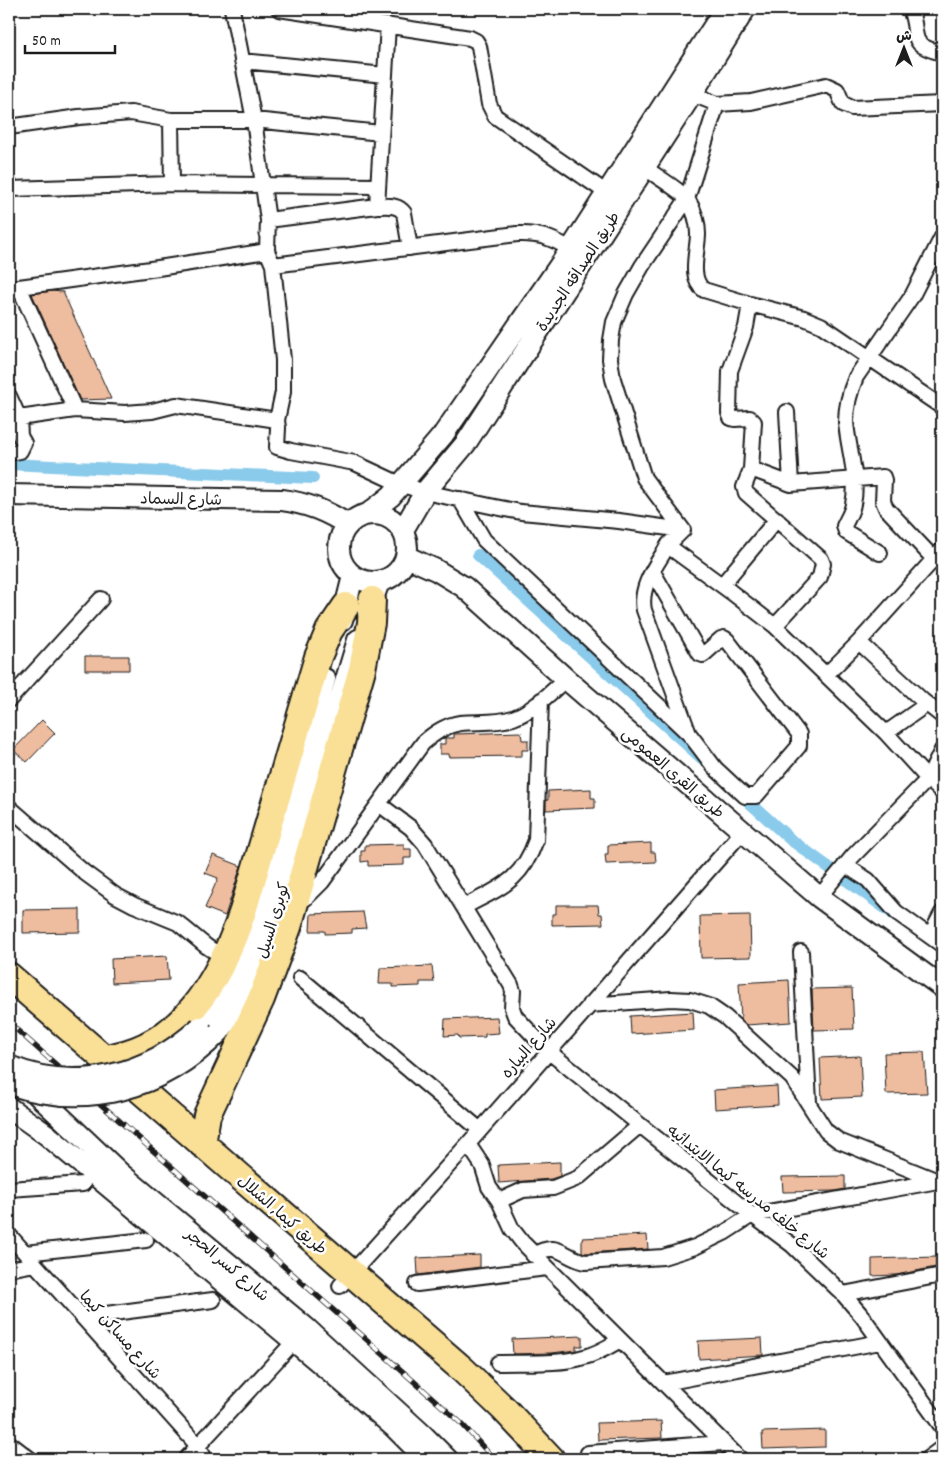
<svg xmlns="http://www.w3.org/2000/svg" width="951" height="1468" font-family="Dekko,'Playpen Sans Arabic',sans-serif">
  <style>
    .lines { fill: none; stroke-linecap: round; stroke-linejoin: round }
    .canal { stroke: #8acaea; stroke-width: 12 }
    .building { fill: #eebc9f; stroke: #1c1c1c }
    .street-casing { stroke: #1c1c1c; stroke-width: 18 }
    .secondary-casing { stroke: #1c1c1c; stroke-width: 24 }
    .highway-casing { stroke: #1c1c1c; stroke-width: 30 }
    .street { stroke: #fff; stroke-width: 14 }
    .secondary { stroke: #fff; stroke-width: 20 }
    .highway { stroke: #fadf96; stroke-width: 26 }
    .rail-casing { stroke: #1c1c1c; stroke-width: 5.5 }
    .rail { stroke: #fff; stroke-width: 4; stroke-dasharray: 11; stroke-linecap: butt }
    .secondary-bridge-casing { stroke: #1c1c1c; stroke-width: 24; stroke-linecap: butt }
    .secondary-bridge { stroke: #fff; stroke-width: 20 }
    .labels { text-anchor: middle; stroke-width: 5; stroke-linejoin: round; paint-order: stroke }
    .street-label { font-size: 16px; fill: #1c1c1c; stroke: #fff }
  </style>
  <rect width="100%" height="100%" fill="#fff"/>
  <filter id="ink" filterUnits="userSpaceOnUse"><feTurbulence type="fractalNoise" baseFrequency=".02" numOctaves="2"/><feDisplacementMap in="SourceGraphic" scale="10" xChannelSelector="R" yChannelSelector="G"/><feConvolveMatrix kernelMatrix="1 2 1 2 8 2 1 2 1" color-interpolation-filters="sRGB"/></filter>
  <g filter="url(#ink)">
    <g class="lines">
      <path class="canal" d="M 9,464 L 313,478
        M 478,555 L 706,762
        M 739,793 L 791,840 L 896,916"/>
    </g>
    <path class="building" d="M 51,291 L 63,292 L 111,399 L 80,400 L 32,294 Z
      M 85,656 L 129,656 L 129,670 L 85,670 Z
      M 42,720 L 55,733 L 27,762 L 13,750 Z
      M 521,732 L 522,740 L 528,740 L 528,750 L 522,750 L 522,756 L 449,757 L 449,754 L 440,754 L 440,744 L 445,744 L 445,738 L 454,738 L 454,734 Z
      M 591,789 L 591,798 L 595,798 L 595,808 L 546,810 L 546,800 L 548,800 L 548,791 Z
      M 651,843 L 651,852 L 655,852 L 656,862 L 606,864 L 605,854 L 608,854 L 608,845 Z
      M 404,844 L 404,849 L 411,849 L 411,858 L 404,858 L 404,865 L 368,866 L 368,861 L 361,862 L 361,851 L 365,851 L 365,845 Z
      M 213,855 L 241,866 L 225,916 L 205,908 L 218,878 L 205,873 Z
      M 556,905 L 598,905 L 599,914 L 602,914 L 603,924 L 552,925 L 552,914 L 556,914 Z
      M 80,909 L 80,932 L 23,933 L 23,910 Z
      M 363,912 L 366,928 L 352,929 L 352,933 L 325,934 L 325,931 L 310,931 L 311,914 Z
      M 750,915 L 751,957 L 701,958 L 700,916 Z
      M 167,956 L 169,980 L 112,983 L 111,959 Z
      M 432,966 L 434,982 L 420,982 L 420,986 L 393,987 L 393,984 L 379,984 L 380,968 Z
      M 789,980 L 791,1022 L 746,1025 L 741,1020 L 739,983 Z
      M 852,988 L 854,1029 L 814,1030 L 812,989 Z
      M 693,1012 L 694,1030 L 631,1034 L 630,1016 Z
      M 497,1017 L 499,1033 L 485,1034 L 485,1037 L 459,1038 L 458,1035 L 444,1036 L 445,1019 Z
      M 924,1052 L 927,1093 L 886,1094 L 884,1053 Z
      M 860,1056 L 862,1097 L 822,1099 L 820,1058 Z
      M 777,1086 L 778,1105 L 715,1109 L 714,1090 Z
      M 560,1162 L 560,1176 L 551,1179 L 499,1183 L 498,1165 Z
      M 845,1176 L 845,1189 L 835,1191 L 783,1192 L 782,1177 Z
      M 647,1235 L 648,1249 L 586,1253 L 582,1252 L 582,1238 Z
      M 480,1255 L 480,1267 L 418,1275 L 417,1258 Z
      M 936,1257 L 936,1267 L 896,1275 L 872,1276 L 872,1259 Z
      M 582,1336 L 582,1346 L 576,1346 L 576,1350 L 552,1353 L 513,1354 L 512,1339 Z
      M 762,1338 L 763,1355 L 699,1359 L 698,1341 Z
      M 661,1421 L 662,1438 L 598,1440 L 597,1423 Z
      M 825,1430 L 825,1447 L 763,1449 L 762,1432 Z"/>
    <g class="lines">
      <defs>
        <path id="street" d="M 279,9 L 470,38 L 476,41 L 479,46 L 489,104 L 495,116 L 607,193
          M 910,9 C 921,36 905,44 942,53
          M 242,61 L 385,75
          M 692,94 L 717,104
          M 942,104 L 852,108 L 843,104 L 837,90 L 826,85 L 751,102 L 717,104 L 687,199 L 642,266 L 626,294 L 614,322 L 611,340 L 610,359 L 613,379 L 644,478 L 683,530 L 669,544 L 675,551 L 731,592 L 775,626 L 886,733 L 928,779 L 942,792
          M 171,120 L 172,184
          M 9,127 L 79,117 L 131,113 L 171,120 L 254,120 L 381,133
          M 644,167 C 654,175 682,191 688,200 C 694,210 698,222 698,234 C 698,250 688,279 704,290 L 750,304 L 804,318 L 821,325 L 942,407
          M 378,186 L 263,185 L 268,220 L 267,251 L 273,265 L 283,360 L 283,392 L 277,420 L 278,428 L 277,447 L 291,451 L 355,463 L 400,484 L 425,492 L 495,507 L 521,512 L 619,521 L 683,530
          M 9,189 L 172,184 L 263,185 L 254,120 L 232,9
          M 377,206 L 388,25
          M 268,220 L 377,206 C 387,206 398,204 404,213 L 410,248
          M 273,265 L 517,234 C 540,233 551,238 571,249
          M 19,287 L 75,410
          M 9,291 L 19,287 L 158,268 L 267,251
          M 750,304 L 746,327 L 730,371 L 729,413 L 731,418 L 735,419 L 750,418 L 754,422 L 751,469 L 744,487 L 746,493 L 821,559 L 823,564 L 820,577 L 775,626
          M 9,396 L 19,418 L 20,436 L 24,443 L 20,451 L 9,453
          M 787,412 L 791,484
          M 19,418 L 75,410 L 125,413 L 152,411 L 176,405 L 277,420
          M 751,469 L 791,484 L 883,477 L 884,480 L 883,501 L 886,508 L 934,559 L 942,550
          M 460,499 L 484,540 L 690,735 L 715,768 L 745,796 L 756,796 L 799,746 L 799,734 L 727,640 L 724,638 L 721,639 L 703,655 L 700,654 L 653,572
          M 669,544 C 657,564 639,586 644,610 L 689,734
          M 880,553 L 846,532 L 844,526 C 847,519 852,512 853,504 C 859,477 848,449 846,422 C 846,406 850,391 856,377 L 912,296 L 942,237
          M 722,585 L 777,519
          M 859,642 L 934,559
          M 826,675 L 859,642 L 923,701 L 942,716
          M 9,700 L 101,599
          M 886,733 L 927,704
          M 379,804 L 411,828 L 425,844 L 511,985 L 513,991 L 512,1008 L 515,1016 L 548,1051 L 752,1215 L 792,1245 L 843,1294 L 862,1316 L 942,1427
          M 9,807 L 85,873 L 115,895 L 134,905 L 178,923 L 206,946 L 212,950 L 226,953
          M 845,865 L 868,880 L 896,912 L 942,945
          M 819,897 L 853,856 L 928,779 L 942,750
          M 295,903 L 306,898 L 322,882 L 423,743 C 433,734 445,725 460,723 C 478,721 495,724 513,718 C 533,711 550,693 566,679
          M 464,907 C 501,887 521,882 536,840 L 541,700
          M 930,936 L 942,913
          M 801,952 L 809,1102
          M 300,978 L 479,1129
          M 589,1005 L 671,999 L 690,1000 L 709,1006 L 725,1017 L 792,1078 L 826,1131 L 839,1141 L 938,1181
          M 468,1144 L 482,1165 L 489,1187 L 499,1201 L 512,1229 L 522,1242 L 740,1459
          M 9,1189 L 83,1184
          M 499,1201 L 523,1190 L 553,1188 L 578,1178 L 640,1125
          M 9,1235 L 198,1446 L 205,1459
          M 25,1253 L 146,1240
          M 533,1255 C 559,1240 562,1257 585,1262 L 663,1257 L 695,1247 L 724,1233 L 752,1215 L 938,1181
          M 9,1269 L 35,1264
          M 417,1284 L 547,1268
          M 340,1286 L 468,1144 L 743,831
          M 843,1294 L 942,1275
          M 83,1317 L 213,1300
          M 498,1363 C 526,1362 557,1365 584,1357 C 597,1354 608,1347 620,1340
          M 664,1383 L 880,1342
          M 9,1443 L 30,1459
          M 588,1453 L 723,1443
          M 186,1459 L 300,1335
          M 927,1459 L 942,1448"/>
        <path id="secondary" d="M 9,495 L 282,500 C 307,503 327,511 348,525
          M339 548a34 34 0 1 1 68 0a34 34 0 1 1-68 0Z
          M 368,514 L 391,496 L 443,435 L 571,249 L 725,9
          M 403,530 L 425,492 L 466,443 L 692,94 L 745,9
          M 407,557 L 436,570 L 464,587 L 566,679 L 819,897 L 942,987
          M 368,612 L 379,582
          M 342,620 L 353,576
          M 200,1027 C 247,971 260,909 279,840 C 294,786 310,733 325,679
          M 219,1032 C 238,1007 252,982 263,953 L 358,640
          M 25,1083 L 121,1174 L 306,1328 L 424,1436 L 447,1459
          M 9,1108 L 47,1135 L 331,1372 L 394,1427 L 426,1459"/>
        <path id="highway" d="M 9,976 L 462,1369 L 504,1409 L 551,1459
          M 104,1058 C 182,1049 220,979 243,911 L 318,657 L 329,631 L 346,606
          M 202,1144 L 207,1115 L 261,999 L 288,927 L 362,669 L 371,623 L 372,600"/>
      </defs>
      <use href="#street" class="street-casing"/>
      <use href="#secondary" class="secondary-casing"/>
      <use href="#highway" class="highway-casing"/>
      <use href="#street" class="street"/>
      <use href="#secondary" class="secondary"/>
      <use href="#highway" class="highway"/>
      <defs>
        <path id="rail" d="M 9,1023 L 462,1424 L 494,1459"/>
      </defs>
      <use href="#rail" class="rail-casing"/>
      <use href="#rail" class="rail"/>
      <defs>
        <path id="secondary-bridge" d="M 9,1066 C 76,1094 148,1075 200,1027
          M 9,1084 C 87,1110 162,1090 219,1032"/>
      </defs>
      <use href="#secondary-bridge" class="secondary-bridge-casing"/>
      <use href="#secondary-bridge" class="secondary-bridge"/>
    </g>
  </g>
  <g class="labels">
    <g class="street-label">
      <text transform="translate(577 271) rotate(-57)" y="6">طريق الصداقه الجديدة</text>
      <text transform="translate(181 498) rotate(1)" y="6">شارع السماد</text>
      <text transform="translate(674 772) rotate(41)" y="6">طريق القرى العمومى</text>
      <text transform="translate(272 920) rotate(-73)" y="6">كوبرى السيل</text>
      <text transform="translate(528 1047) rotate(-49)" y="6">شارع البياره</text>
      <text transform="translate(749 1191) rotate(39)" y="6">شارع خلف مدرسه كيما الابتدائيه</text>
      <text transform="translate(283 1214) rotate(41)" y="6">طريق كيما, الشلال</text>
      <text transform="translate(228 1264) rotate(40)" y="6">شارع كسر الحجر</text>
      <text transform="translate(121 1334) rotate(48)" y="6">شارع مساكن كيما</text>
    </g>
  </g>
  <rect width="951" height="1468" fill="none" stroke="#fff" stroke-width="30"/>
  <rect x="15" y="15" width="921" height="1438" fill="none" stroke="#1c1c1c" stroke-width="2" filter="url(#ink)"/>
  <g transform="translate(904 48)" stroke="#ffffff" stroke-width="4" paint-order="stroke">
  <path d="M0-4L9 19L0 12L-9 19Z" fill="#1c1c1c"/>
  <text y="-8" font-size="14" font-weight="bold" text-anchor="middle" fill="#1c1c1c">ش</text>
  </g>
  <path d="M25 45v8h90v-8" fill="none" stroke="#1c1c1c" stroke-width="2.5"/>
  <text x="32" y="45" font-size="15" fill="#1c1c1c" stroke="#ffffff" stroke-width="4" paint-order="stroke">50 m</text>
</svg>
